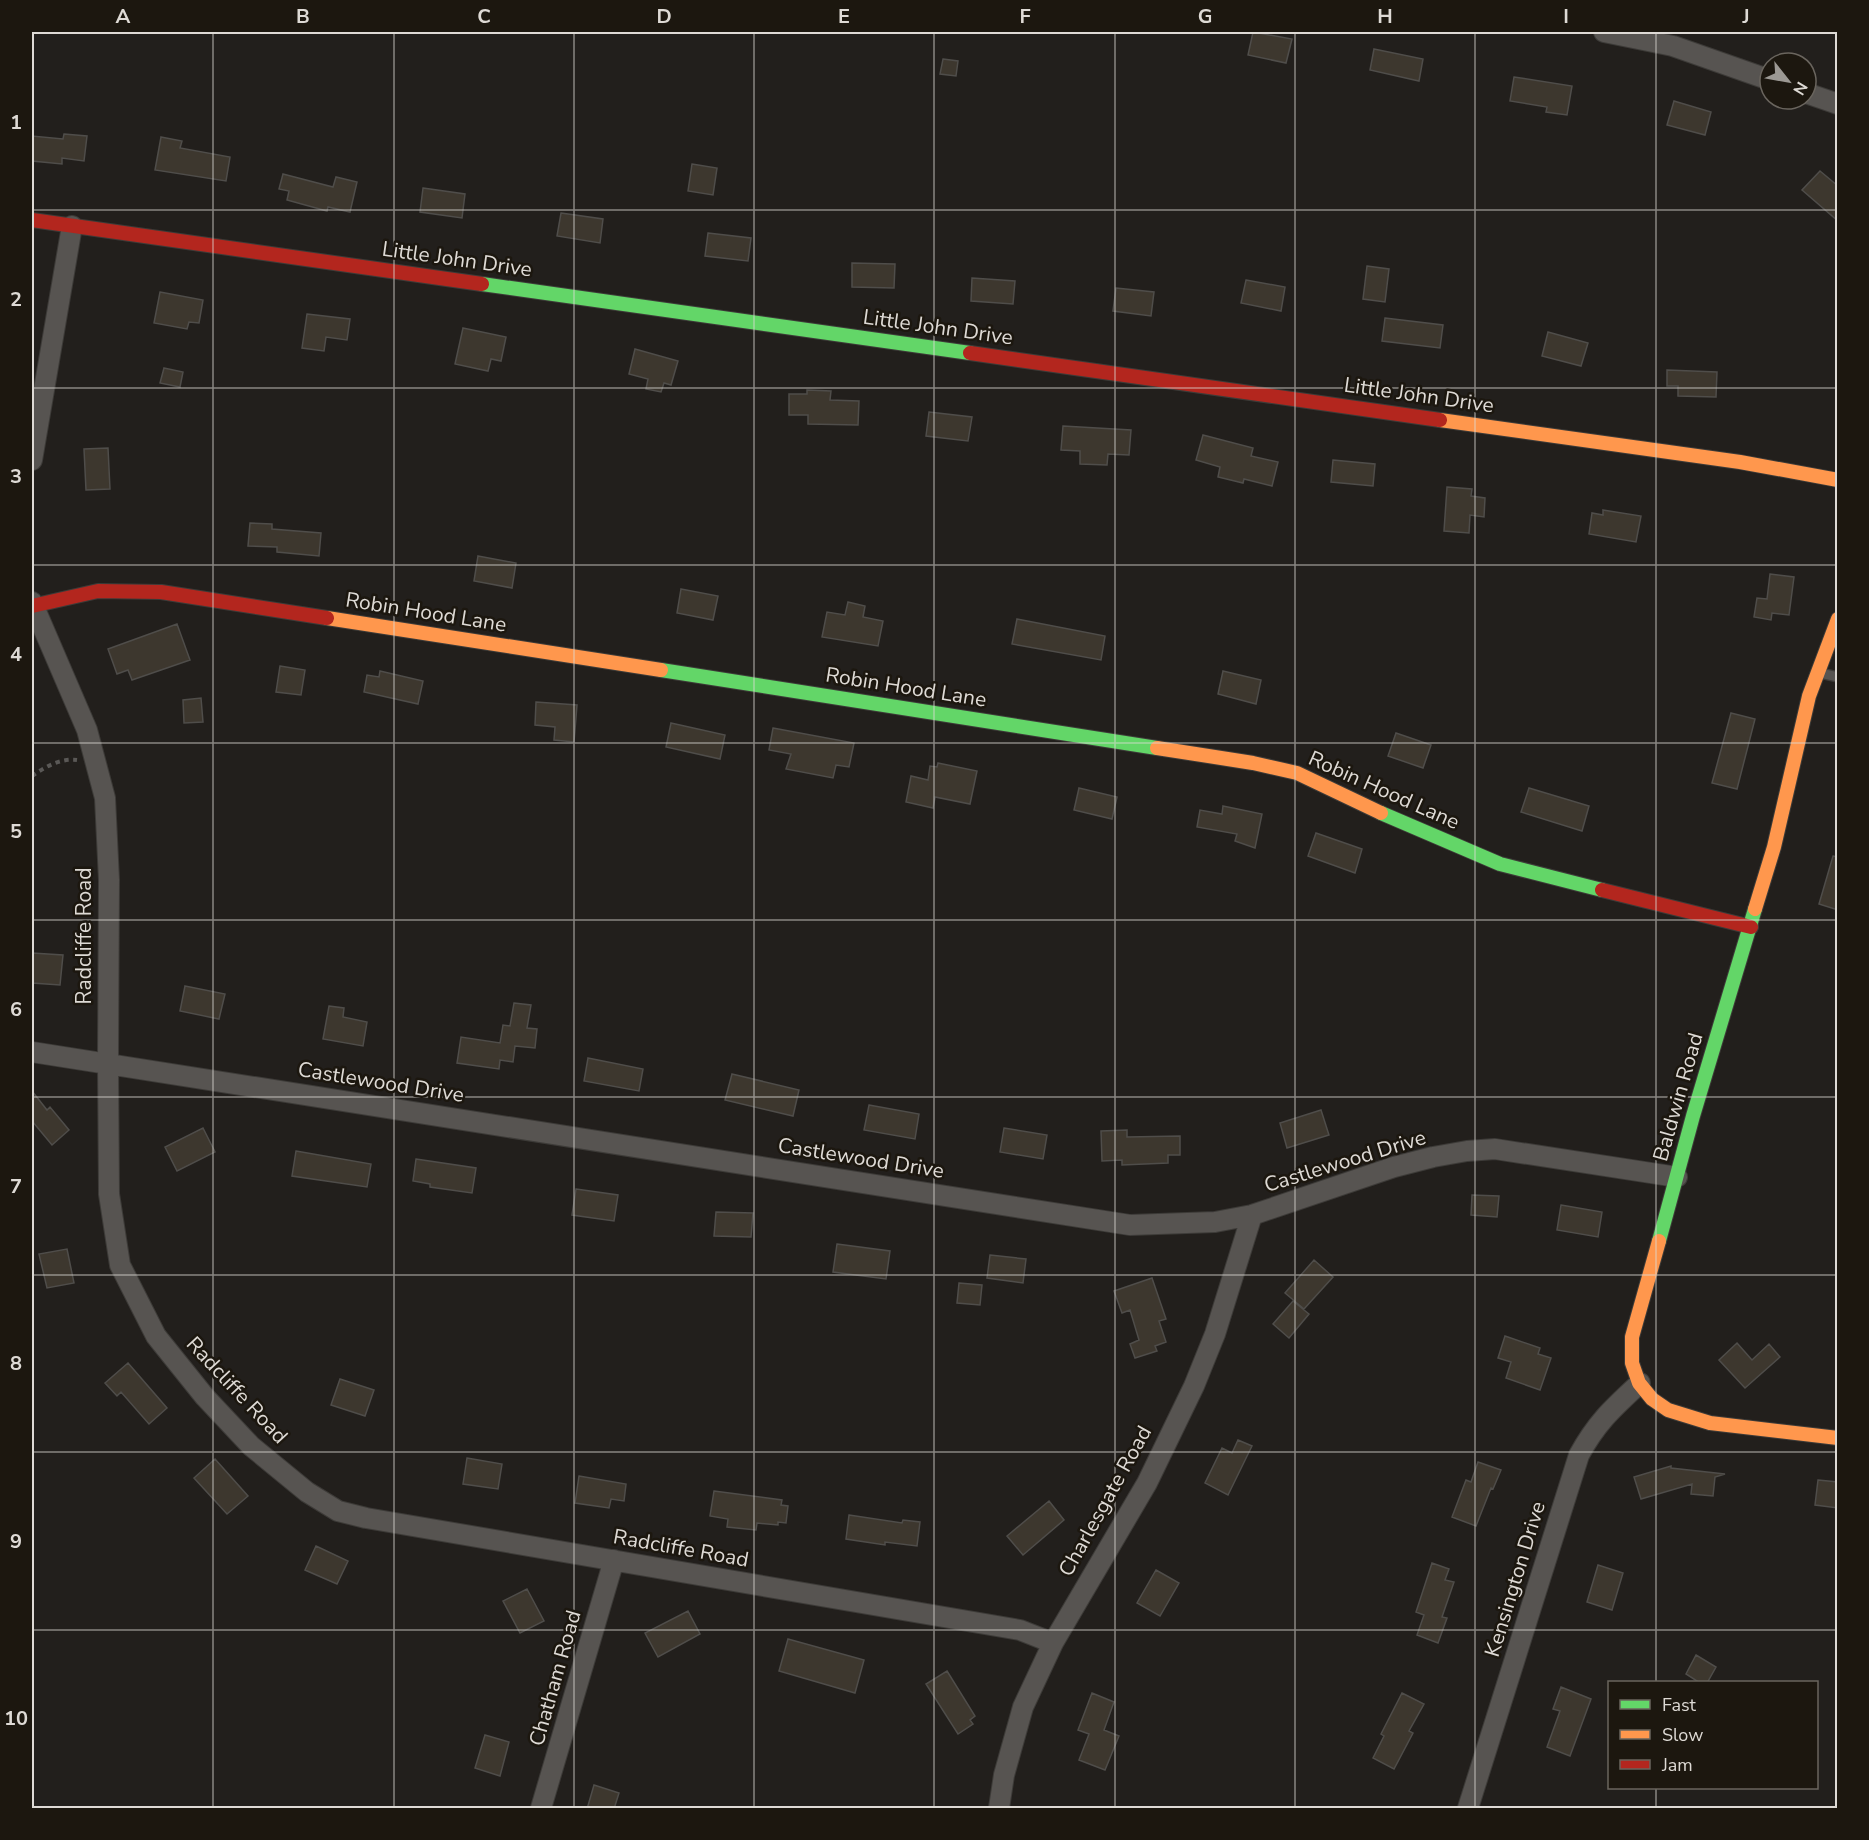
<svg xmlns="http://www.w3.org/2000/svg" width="1869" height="1840" font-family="'Nunito Sans',sans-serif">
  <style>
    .building { fill: #3d372e; stroke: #4f4d4a; stroke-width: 1.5 }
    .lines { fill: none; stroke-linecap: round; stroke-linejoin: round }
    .lane-casing { stroke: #3d3b38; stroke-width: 12 }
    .street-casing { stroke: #3d3b38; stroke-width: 22 }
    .fast-casing { stroke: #3d3b38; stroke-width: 16 }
    .slow-casing { stroke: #3d3b38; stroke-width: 16 }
    .jam-casing { stroke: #3d3b38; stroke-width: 16 }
    .path { stroke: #5a5856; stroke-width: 4; stroke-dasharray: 4.5 4.5; stroke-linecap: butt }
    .lane { stroke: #575451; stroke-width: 9 }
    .street { stroke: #575451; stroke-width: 20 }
    .fast { stroke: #63d668; stroke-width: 14 }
    .slow { stroke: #ff974d; stroke-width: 14 }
    .jam { stroke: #b3261e; stroke-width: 14 }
    .grid { fill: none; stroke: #dedad5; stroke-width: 1.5; stroke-opacity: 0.55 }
    .labels { text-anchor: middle; stroke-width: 5; stroke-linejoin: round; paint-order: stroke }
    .street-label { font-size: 21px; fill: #dedad5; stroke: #1c170f }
    .neatline { fill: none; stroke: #dedad5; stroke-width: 2 }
    .grid-label { font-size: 20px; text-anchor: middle; font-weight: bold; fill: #dedad5 }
  </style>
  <rect width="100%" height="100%" fill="#221f1c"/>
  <path class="building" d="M 1253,32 L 1292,39 L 1286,63 L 1248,55 Z
    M 1374,49 L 1423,59 L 1419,81 L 1370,70 Z
    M 943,59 L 958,61 L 956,76 L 940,74 Z
    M 1514,77 L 1572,86 L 1567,115 L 1546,112 L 1547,107 L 1510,101 Z
    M 1674,101 L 1711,112 L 1705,135 L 1667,125 Z
    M 64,134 L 87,136 L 84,161 L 62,158 L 62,164 L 32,161 L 32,136 L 63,139 Z
    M 161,137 L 182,141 L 180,148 L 230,157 L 226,181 L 155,170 Z
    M 692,164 L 717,168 L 713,195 L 688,191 Z
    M 1820,171 L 1838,186 L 1838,221 L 1802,190 Z
    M 283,174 L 333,187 L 336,177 L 357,182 L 350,212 L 328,207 L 327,211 L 287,200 L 289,191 L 279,189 Z
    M 423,188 L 465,194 L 462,218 L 420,212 Z
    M 561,213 L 603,219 L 600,243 L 557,236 Z
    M 708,233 L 751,238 L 748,261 L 705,256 Z
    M 852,263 L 895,264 L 894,288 L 852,287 Z
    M 1367,266 L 1389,269 L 1385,302 L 1363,299 Z
    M 972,278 L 1015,281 L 1013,304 L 971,301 Z
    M 1246,280 L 1285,287 L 1281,311 L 1241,303 Z
    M 1116,288 L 1154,292 L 1151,316 L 1113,311 Z
    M 160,292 L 203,300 L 199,323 L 189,322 L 187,329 L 154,323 Z
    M 307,314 L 350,319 L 347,340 L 326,337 L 324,351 L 302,348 Z
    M 1385,318 L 1443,325 L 1440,348 L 1382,341 Z
    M 463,328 L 506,337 L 501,361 L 491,359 L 488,371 L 455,364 Z
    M 1548,332 L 1588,343 L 1581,366 L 1542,356 Z
    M 635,349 L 678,361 L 671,385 L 664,383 L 661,392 L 646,389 L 648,379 L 629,374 Z
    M 164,368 L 183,372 L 180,387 L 160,383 Z
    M 1667,370 L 1717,372 L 1716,397 L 1678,396 L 1678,386 L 1667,386 Z
    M 807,390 L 831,391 L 830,400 L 859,401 L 858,425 L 808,424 L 808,415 L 789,415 L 789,394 L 807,394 Z
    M 929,412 L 972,417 L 968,441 L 926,436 Z
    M 1063,426 L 1131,430 L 1129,455 L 1108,454 L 1107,465 L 1080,464 L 1080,451 L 1061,450 Z
    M 1203,435 L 1253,448 L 1251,456 L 1278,462 L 1272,486 L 1244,479 L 1243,483 L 1218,477 L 1220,467 L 1196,460 Z
    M 108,448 L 110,489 L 86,490 L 84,449 Z
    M 1333,460 L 1375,464 L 1373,486 L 1331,482 Z
    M 1447,487 L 1472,489 L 1471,496 L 1485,498 L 1484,517 L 1470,515 L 1469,533 L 1444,531 Z
    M 1603,510 L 1641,516 L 1636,542 L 1589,534 L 1592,513 L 1603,515 Z
    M 250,523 L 272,524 L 272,529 L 321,533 L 319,556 L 277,552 L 277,547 L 248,546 Z
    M 478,556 L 516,563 L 512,588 L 474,581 Z
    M 1770,574 L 1794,577 L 1789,615 L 1772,613 L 1771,620 L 1754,617 L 1757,598 L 1767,599 Z
    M 681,589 L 718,596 L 713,620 L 677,613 Z
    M 848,602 L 865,606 L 863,617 L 883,621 L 878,646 L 822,637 L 827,612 L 845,615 Z
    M 1017,619 L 1105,636 L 1101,660 L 1012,644 Z
    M 177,624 L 190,660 L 132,680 L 128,670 L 117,674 L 108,649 Z
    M 280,666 L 305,670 L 301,695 L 276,692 Z
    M 380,671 L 423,681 L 418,704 L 364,692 L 367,675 L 379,677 Z
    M 1223,671 L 1261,680 L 1256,704 L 1218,694 Z
    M 201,698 L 203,722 L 184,723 L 183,700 Z
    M 536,702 L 577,705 L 574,742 L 554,740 L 555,727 L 535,725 Z
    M 1731,713 L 1755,719 L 1737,789 L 1712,783 Z
    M 671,723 L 725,735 L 720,759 L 666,747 Z
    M 773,728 L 854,743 L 849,767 L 836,765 L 833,778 L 786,769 L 791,754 L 769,750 Z
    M 1396,733 L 1431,745 L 1423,768 L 1388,756 Z
    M 938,763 L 977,771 L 970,804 L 935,797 L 933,808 L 906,802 L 911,776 L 928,780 L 930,766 L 937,767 Z
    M 1079,788 L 1117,797 L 1112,819 L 1074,810 Z
    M 1529,788 L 1589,806 L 1582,831 L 1521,812 Z
    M 1223,806 L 1262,814 L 1255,848 L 1235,841 L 1237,834 L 1197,827 L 1200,810 L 1222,814 Z
    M 1316,833 L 1362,849 L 1355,873 L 1308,856 Z
    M 1833,856 L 1838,857 L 1838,910 L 1819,904 Z
    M 32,953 L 63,955 L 60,985 L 32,983 Z
    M 185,986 L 225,994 L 219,1019 L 180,1011 Z
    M 514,1003 L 531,1005 L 527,1028 L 537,1029 L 535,1048 L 515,1046 L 513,1062 L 500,1060 L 499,1069 L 457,1063 L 461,1037 L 500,1043 L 503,1025 L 510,1026 Z
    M 329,1006 L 344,1008 L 343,1017 L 367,1022 L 363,1046 L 323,1039 Z
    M 588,1058 L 643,1069 L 639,1091 L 584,1081 Z
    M 732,1074 L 799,1090 L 793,1116 L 725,1100 Z
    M 32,1091 L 47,1110 L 50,1107 L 69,1130 L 52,1145 L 32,1121 Z
    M 869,1105 L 919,1114 L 915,1139 L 864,1130 Z
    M 1321,1110 L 1329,1135 L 1287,1148 L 1280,1123 Z
    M 203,1128 L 215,1152 L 177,1171 L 165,1147 Z
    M 1004,1128 L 1047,1135 L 1043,1159 L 1000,1152 Z
    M 1127,1130 L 1127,1137 L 1180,1136 L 1180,1155 L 1168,1155 L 1168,1163 L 1122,1165 L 1122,1160 L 1102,1161 L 1101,1131 Z
    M 296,1151 L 371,1164 L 367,1187 L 292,1176 Z
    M 416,1159 L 476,1168 L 472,1193 L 430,1187 L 430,1184 L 413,1181 Z
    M 576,1189 L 618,1195 L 614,1221 L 572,1215 Z
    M 1472,1195 L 1499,1196 L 1497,1217 L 1471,1215 Z
    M 1561,1205 L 1602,1212 L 1598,1237 L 1557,1230 Z
    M 716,1212 L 753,1213 L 751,1237 L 714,1236 Z
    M 837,1244 L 890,1251 L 886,1279 L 833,1272 Z
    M 67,1249 L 74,1283 L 47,1288 L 39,1254 Z
    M 990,1255 L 1026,1259 L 1023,1283 L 987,1278 Z
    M 1314,1260 L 1333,1277 L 1304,1309 L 1285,1293 Z
    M 1152,1278 L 1166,1319 L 1159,1321 L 1166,1342 L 1155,1346 L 1157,1351 L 1135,1358 L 1130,1344 L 1139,1340 L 1130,1310 L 1122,1313 L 1114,1291 Z
    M 959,1283 L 982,1285 L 980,1305 L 957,1303 Z
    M 1293,1301 L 1309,1314 L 1289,1338 L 1273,1324 Z
    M 1505,1336 L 1540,1348 L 1538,1354 L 1551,1358 L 1540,1390 L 1506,1378 L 1511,1362 L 1498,1358 Z
    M 1737,1343 L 1752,1360 L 1769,1344 L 1780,1357 L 1745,1388 L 1719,1360 Z
    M 128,1363 L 167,1408 L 149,1424 L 121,1392 L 117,1396 L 105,1383 Z
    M 340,1379 L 374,1390 L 365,1416 L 331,1405 Z
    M 1238,1440 L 1252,1446 L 1228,1495 L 1205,1483 L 1222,1448 L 1232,1453 Z
    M 467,1458 L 502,1464 L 498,1489 L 463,1484 Z
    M 215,1459 L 248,1496 L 227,1514 L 194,1478 Z
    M 1478,1462 L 1501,1470 L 1493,1489 L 1491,1488 L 1476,1526 L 1452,1517 L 1466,1480 L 1471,1482 Z
    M 1671,1466 L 1671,1468 L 1725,1474 L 1715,1477 L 1713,1496 L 1691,1494 L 1692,1484 L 1641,1499 L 1634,1477 Z
    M 579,1476 L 626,1484 L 624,1501 L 611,1499 L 609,1508 L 575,1503 Z
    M 1818,1480 L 1838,1482 L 1838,1508 L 1815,1505 Z
    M 714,1491 L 782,1500 L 781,1505 L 788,1506 L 786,1523 L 778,1522 L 778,1525 L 757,1523 L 756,1530 L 727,1527 L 728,1519 L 710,1516 Z
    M 1049,1501 L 1064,1520 L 1023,1555 L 1007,1536 Z
    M 849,1515 L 902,1523 L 903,1520 L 920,1522 L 917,1546 L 885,1542 L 885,1545 L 846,1539 Z
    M 316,1546 L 348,1561 L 337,1584 L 305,1570 Z
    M 1432,1563 L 1449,1569 L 1445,1580 L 1454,1582 L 1442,1617 L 1447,1618 L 1438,1643 L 1417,1635 L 1424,1615 L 1416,1612 Z
    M 1598,1565 L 1623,1573 L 1612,1610 L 1587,1602 Z
    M 1156,1570 L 1179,1583 L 1160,1616 L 1137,1603 Z
    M 527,1589 L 544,1621 L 520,1633 L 503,1601 Z
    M 688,1611 L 700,1634 L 658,1657 L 645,1633 Z
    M 788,1639 L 864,1660 L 855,1693 L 779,1671 Z
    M 1696,1655 L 1716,1667 L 1707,1683 L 1700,1683 L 1686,1674 Z
    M 947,1671 L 975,1716 L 970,1720 L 973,1724 L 958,1734 L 926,1684 Z
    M 1561,1687 L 1591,1699 L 1570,1756 L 1547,1747 L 1560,1711 L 1553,1709 Z
    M 1092,1693 L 1114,1702 L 1104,1730 L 1119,1736 L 1105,1770 L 1079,1760 L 1089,1734 L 1078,1730 Z
    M 1402,1693 L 1424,1704 L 1409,1731 L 1413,1733 L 1394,1769 L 1373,1758 L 1384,1736 L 1381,1734 Z
    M 485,1735 L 509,1742 L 500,1776 L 475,1768 Z
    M 594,1785 L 619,1793 L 614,1809 L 587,1809 Z"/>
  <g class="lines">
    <defs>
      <path id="lane" d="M 1820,673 L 1838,677"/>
      <path id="street" d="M 1604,32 L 1673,46 L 1770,80
        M 1806,93 L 1838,104
        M 32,460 L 72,226
        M 32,602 L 87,730 L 105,798 L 109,880 L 108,1063 L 109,1194 L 120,1265 L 156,1336 L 205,1397 L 251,1446 L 307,1492 L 338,1511 L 366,1518 L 1020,1630 L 1053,1643
        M 32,1052 L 1130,1225 L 1215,1222 L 1252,1215 L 1394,1167 L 1433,1157 L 1467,1151 L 1495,1149 L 1677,1177
        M 541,1808 L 614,1560
        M 999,1808 L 1004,1775 L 1023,1707 L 1053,1643 L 1147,1483 L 1194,1386 L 1215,1334 L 1252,1215
        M 1468,1808 L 1579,1455 C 1597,1422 1613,1408 1640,1383"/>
      <path id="fast" d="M 482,284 L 970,353
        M 661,670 L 1157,748
        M 1381,813 L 1500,864 L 1602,890
        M 1659,1241 L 1693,1116 L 1755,909"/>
      <path id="slow" d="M 1440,420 L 1740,462 L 1838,480
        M 327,618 L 661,670
        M 1157,748 L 1253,763 L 1297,773 L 1381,813
        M 1755,909 L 1774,847 L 1809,696 L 1838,619
        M 1659,1241 L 1632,1337 L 1632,1363 L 1639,1383 L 1652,1399 L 1668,1410 L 1710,1423 L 1838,1438"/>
      <path id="jam" d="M 32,220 L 482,284
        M 970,353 L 1440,420
        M 32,606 L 98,591 L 161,592 L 327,618
        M 1602,890 L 1751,927"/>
    </defs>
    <use href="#lane" class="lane-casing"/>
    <use href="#street" class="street-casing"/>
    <use href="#fast" class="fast-casing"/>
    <use href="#slow" class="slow-casing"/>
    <use href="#jam" class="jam-casing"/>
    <path class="path" d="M 32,776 C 45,767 60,758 77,760"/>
    <use href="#lane" class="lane"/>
    <use href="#street" class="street"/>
    <use href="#fast" class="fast"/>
    <use href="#slow" class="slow"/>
    <use href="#jam" class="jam"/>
  </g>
  <path class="grid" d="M 213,32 L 213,1808M 394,32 L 394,1808M 574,32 L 574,1808M 754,32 L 754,1808M 934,32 L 934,1808M 1115,32 L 1115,1808M 1295,32 L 1295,1808M 1475,32 L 1475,1808M 1656,32 L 1656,1682M 32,210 L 1838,210M 32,388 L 1838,388M 32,565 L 1838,565M 32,743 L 1838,743M 32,920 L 1838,920M 32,1097 L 1838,1097M 32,1275 L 1838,1275M 32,1452 L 1838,1452M 32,1630 L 1838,1630M 1656,1788 L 1656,1808"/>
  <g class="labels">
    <g class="street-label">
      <text transform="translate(457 259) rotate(8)" y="7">Little John Drive</text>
      <text transform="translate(938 327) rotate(8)" y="7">Little John Drive</text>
      <text transform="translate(1419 395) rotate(8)" y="7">Little John Drive</text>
      <text transform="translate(426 612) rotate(9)" y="7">Robin Hood Lane</text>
      <text transform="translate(906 687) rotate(9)" y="7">Robin Hood Lane</text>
      <text transform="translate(1384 790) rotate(24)" y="7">Robin Hood Lane</text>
      <text transform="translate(84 936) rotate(-90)" y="7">Radcliffe Road</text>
      <text transform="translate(381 1082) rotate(9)" y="7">Castlewood Drive</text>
      <text transform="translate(1678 1097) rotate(-74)" y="7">Baldwin Road</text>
      <text transform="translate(861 1158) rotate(9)" y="7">Castlewood Drive</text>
      <text transform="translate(1345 1161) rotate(-17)" y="7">Castlewood Drive</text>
      <text transform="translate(237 1390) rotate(47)" y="7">Radcliffe Road</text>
      <text transform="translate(1105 1501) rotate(-61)" y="7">Charlesgate Road</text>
      <text transform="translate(681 1548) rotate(10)" y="7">Radcliffe Road</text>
      <text transform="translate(1515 1579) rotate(-73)" y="7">Kensington Drive</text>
      <text transform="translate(555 1678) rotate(-74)" y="7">Chatham Road</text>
    </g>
  </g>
  <rect width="1869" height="1840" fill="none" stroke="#1c170f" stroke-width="66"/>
  <rect x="1608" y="1681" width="210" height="108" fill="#1c170f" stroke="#6a655e" stroke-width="1.5"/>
  <rect x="1620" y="1700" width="30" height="9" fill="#63d668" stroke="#6a655e" stroke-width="1.5"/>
  <text x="1662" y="1711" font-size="18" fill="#dedad5">Fast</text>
  <rect x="1620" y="1730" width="30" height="9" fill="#ff974d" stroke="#6a655e" stroke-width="1.5"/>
  <text x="1662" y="1741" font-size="18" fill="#dedad5">Slow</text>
  <rect x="1620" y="1760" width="30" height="9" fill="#b3261e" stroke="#6a655e" stroke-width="1.5"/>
  <text x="1662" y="1771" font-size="18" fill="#dedad5">Jam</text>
  <g transform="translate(1788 81) rotate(121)"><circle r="28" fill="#1c170f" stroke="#6a655e" stroke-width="1.5"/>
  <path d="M0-4.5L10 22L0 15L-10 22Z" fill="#9c9994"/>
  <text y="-9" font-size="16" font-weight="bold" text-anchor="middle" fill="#dedad5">N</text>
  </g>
  <rect x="33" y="33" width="1803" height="1774" class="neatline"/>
  <g class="grid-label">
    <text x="123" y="23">A</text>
    <text x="303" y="23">B</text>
    <text x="484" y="23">C</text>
    <text x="664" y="23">D</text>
    <text x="844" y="23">E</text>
    <text x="1025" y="23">F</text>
    <text x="1205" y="23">G</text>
    <text x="1385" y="23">H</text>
    <text x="1566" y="23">I</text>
    <text x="1746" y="23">J</text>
    <text x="16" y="129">1</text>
    <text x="16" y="306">2</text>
    <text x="16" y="483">3</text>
    <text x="16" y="661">4</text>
    <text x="16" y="838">5</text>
    <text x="16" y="1016">6</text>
    <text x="16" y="1193">7</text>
    <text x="16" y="1370">8</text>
    <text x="16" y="1548">9</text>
    <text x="16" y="1725">10</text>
  </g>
</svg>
